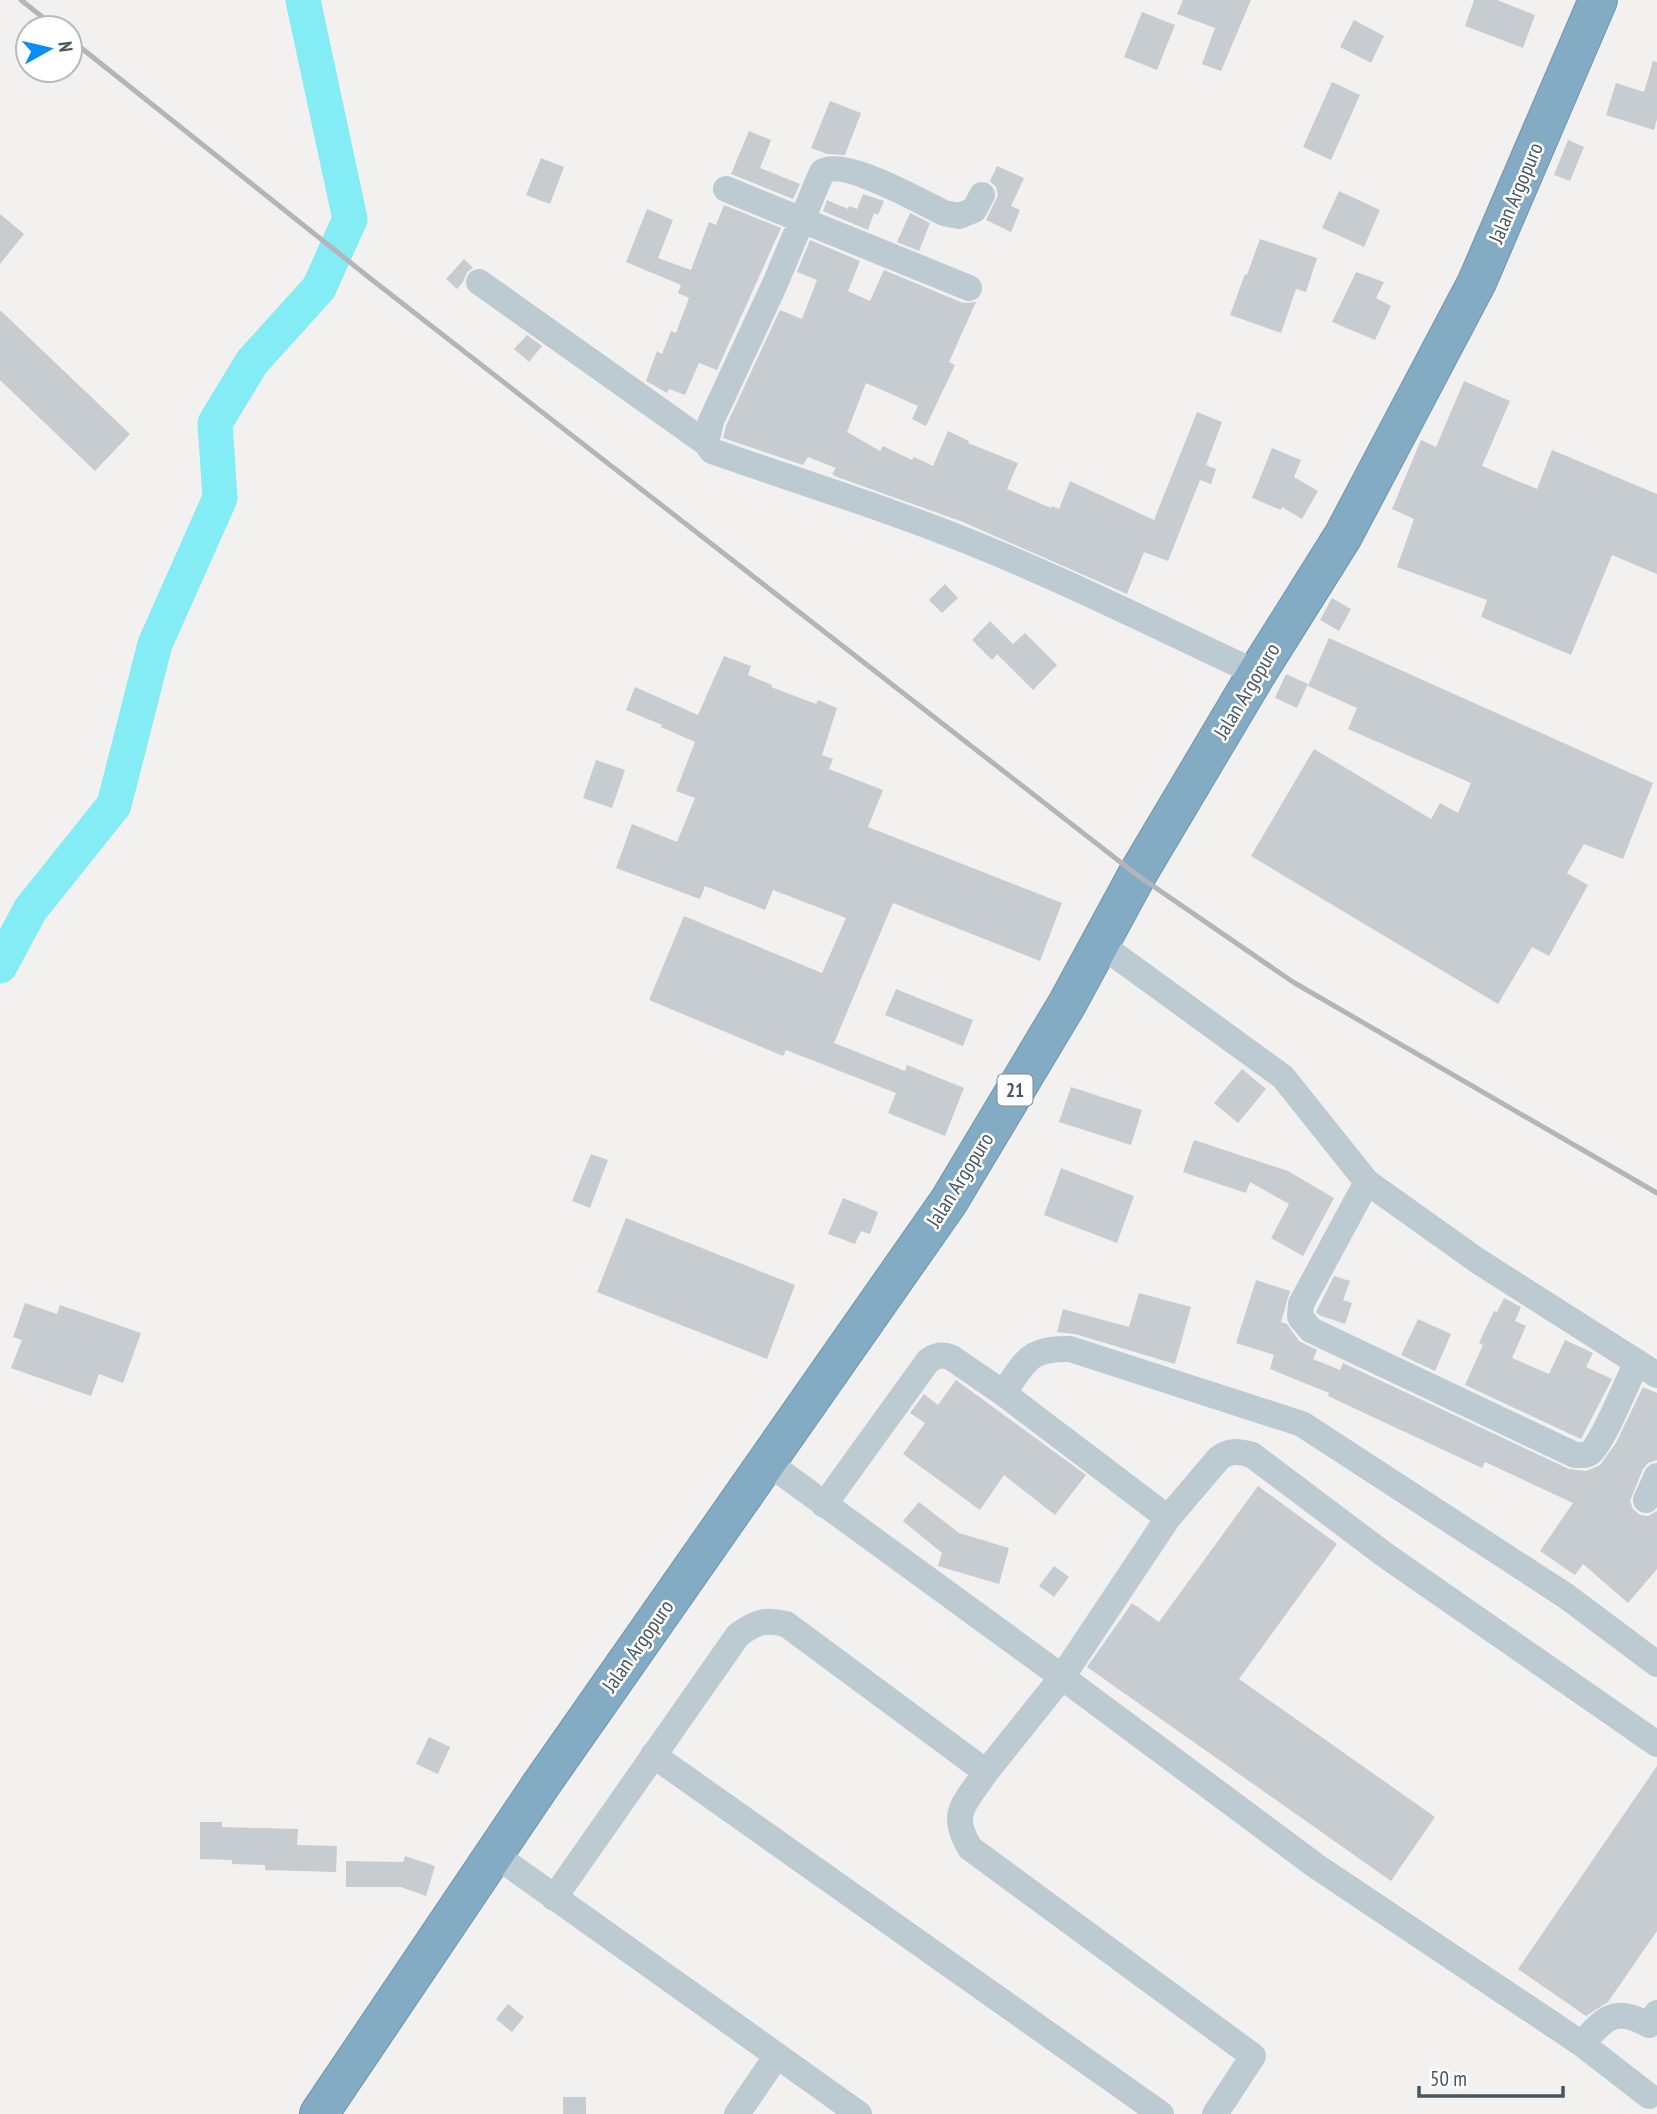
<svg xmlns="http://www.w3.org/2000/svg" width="1657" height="2114" font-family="'PT Sans Narrow',sans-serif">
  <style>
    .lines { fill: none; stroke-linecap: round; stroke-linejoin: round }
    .river { stroke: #84ecf4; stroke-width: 35 }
    .building { fill: #c7ccd0 }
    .highway-casing { stroke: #6f96af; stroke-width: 40 }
    .minor { stroke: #bccad1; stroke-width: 26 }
    .highway { stroke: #83abc3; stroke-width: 38 }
    .rail { stroke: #b2b6bb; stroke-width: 5 }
    .labels { text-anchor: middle; stroke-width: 5; stroke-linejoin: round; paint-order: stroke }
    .shield { fill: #fff; stroke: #7e8990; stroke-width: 2 }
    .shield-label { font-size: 19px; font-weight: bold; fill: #465760 }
    .street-label { font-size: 21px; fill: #465760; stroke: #fff }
  </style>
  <rect width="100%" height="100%" fill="#f3f0f0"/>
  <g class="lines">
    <path class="river" d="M 0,966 L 30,910 L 114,805 L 155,644 L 220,498 L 215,423 L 252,362 L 319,288 L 350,219 L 303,0"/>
  </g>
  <path class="building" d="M 1183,0 L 1251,0 L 1221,71 L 1202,64 L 1215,28 L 1177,14 Z
    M 1474,0 L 1497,0 L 1535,15 L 1523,48 L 1465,26 Z
    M 1142,12 L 1175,25 L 1157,70 L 1124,57 Z
    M 1354,20 L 1384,36 L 1371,63 L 1340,47 Z
    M 1653,61 L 1657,62 L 1657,119 L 1654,130 L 1606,115 L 1616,83 L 1644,92 Z
    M 1332,82 L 1360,95 L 1331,160 L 1303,147 Z
    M 830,101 L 861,113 L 845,155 L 827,154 L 811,148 Z
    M 749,131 L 771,140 L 760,168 L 800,184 L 793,199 L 731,174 Z
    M 1568,140 L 1584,147 L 1570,181 L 1554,175 Z
    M 541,158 L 564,167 L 550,204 L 526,195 Z
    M 997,166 L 1024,178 L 1011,206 L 1020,210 L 1011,232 L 986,220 L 998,195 L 996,187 L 990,181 Z
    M 1339,191 L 1380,210 L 1364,247 L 1322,228 Z
    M 863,194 L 884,201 L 878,215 L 874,213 L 868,230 L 823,211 L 827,200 L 848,209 L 849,206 L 857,209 Z
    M 724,205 L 781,228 L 717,370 L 699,363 L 685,395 L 669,389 L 667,393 L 646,381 L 657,351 L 662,354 L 671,331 L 676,333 L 689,298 L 678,293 L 681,285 L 626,262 L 647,209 L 673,220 L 658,258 L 691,270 L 709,222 L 716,225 Z
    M 910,213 L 930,223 L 919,251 L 897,242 Z
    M 0,214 L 24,234 L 0,264 Z
    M 1260,239 L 1317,258 L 1306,292 L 1296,289 L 1281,333 L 1230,315 L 1245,274 L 1247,275 Z
    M 810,240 L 860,261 L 848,291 L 870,301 L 884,270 L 963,303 L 976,302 L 949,362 L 955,365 L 926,426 L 912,419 L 918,406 L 866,383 L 847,432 L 880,451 L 883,446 L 912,460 L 914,457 L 933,466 L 948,431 L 969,441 L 968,443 L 1018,463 L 1007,489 L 1051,508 L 1052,506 L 1059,509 L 1070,481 L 1154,520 L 1197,412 L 1222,422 L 1206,465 L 1216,469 L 1211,484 L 1200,480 L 1168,561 L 1144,552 L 1127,594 L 963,522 L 837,477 L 832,474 L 836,468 L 808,457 L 803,465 L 723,438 L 726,426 L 780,310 L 802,319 L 817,280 L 797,272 Z
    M 464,259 L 473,268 L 467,272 L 463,282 L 457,289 L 446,279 Z
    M 1356,272 L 1384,282 L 1376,298 L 1391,306 L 1375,340 L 1332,322 Z
    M 0,310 L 130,434 L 95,471 L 0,380 Z
    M 527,335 L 542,346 L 529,362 L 514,349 Z
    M 1464,381 L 1510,401 L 1482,466 L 1537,489 L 1552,450 L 1657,494 L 1657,574 L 1612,555 L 1571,655 L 1481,617 L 1487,600 L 1397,567 L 1414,519 L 1392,509 L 1421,440 L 1436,447 Z
    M 1272,448 L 1301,460 L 1294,477 L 1318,491 L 1302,519 L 1282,507 L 1281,510 L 1252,498 Z
    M 945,584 L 958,598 L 942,613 L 929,600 Z
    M 1332,598 L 1351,609 L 1339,631 L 1320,620 Z
    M 990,621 L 1013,644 L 1025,633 L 1057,665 L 1033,690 L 997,654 L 992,660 L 972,640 Z
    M 1329,638 L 1653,783 L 1623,859 L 1584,844 L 1567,873 L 1588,885 L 1549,956 L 1532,947 L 1498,1004 L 1251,856 L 1314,749 L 1431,819 L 1440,803 L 1458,813 L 1471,783 L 1348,729 L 1357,708 L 1308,686 Z
    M 724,656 L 751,666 L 748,675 L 772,685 L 771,687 L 816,704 L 818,700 L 837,708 L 822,755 L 833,759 L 829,769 L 883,790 L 868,827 L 1062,903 L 1040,961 L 893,903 L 834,1043 L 905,1071 L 907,1065 L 964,1088 L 945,1136 L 888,1113 L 896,1093 L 786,1050 L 783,1056 L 649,1000 L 684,916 L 822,973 L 846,918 L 773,890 L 765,910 L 705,886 L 700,899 L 616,868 L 632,824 L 677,842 L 695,798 L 676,791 L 695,742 L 661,727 L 662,725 L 626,710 L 635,687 L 698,715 Z
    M 1286,674 L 1308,684 L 1297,708 L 1275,698 Z
    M 596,760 L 625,770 L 612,808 L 583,798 Z
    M 896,989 L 973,1020 L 963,1046 L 885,1015 Z
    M 1242,1069 L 1266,1089 L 1238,1123 L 1214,1103 Z
    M 1071,1087 L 1142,1110 L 1131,1145 L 1059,1122 Z
    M 1194,1140 L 1288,1171 L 1334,1198 L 1303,1256 L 1271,1238 L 1289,1204 L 1250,1182 L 1246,1193 L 1183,1172 Z
    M 591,1154 L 608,1160 L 590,1208 L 572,1201 Z
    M 1061,1168 L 1134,1196 L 1117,1243 L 1044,1215 Z
    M 843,1198 L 878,1212 L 870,1234 L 861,1231 L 855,1244 L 828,1234 Z
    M 626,1218 L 795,1285 L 767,1359 L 597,1292 Z
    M 1334,1276 L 1350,1281 L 1343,1300 L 1352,1303 L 1345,1324 L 1319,1315 L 1316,1312 Z
    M 1256,1280 L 1290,1291 L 1281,1322 L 1287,1324 L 1299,1341 L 1317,1350 L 1313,1359 L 1340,1370 L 1343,1363 L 1569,1469 L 1586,1471 L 1600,1465 L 1616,1443 L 1643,1387 L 1657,1393 L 1657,1460 L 1648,1463 L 1643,1469 L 1630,1501 L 1633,1509 L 1640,1515 L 1648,1516 L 1657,1511 L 1657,1569 L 1628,1603 L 1583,1564 L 1575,1575 L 1540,1551 L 1573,1503 L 1485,1462 L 1482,1468 L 1328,1396 L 1329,1393 L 1270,1369 L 1274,1355 L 1236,1343 Z
    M 1139,1293 L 1191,1307 L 1175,1364 L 1075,1334 L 1057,1332 L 1063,1309 L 1129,1327 Z
    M 1504,1298 L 1521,1307 L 1515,1321 L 1526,1326 L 1512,1358 L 1549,1374 L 1565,1340 L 1593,1353 L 1586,1367 L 1612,1379 L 1581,1439 L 1465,1385 L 1483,1345 L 1479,1343 L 1494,1311 L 1497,1312 Z
    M 25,1303 L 57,1314 L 60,1305 L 141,1333 L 123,1383 L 99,1374 L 91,1396 L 11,1368 L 22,1340 L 13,1337 Z
    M 1418,1319 L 1451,1334 L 1435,1371 L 1401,1355 Z
    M 956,1380 L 1086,1475 L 1055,1515 L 1004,1475 L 980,1510 L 903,1454 L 925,1423 L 910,1413 L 924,1394 L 938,1405 Z
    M 1258,1486 L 1337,1544 L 1239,1679 L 1435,1817 L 1391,1881 L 1087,1667 L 1132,1603 L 1159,1622 Z
    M 919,1502 L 959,1533 L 1009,1548 L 999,1584 L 938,1566 L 942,1553 L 903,1521 Z
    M 1054,1566 L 1069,1577 L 1054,1597 L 1039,1586 Z
    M 429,1737 L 450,1747 L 438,1774 L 416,1764 Z
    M 1657,1766 L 1657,1931 L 1608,2002 L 1586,2016 L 1518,1969 Z
    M 200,1822 L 222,1822 L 222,1827 L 298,1829 L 297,1845 L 337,1846 L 336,1872 L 265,1870 L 265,1865 L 232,1864 L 232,1860 L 200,1859 Z
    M 405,1856 L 435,1866 L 426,1896 L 401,1887 L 346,1887 L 346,1861 L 403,1862 Z
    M 508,2004 L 524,2017 L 512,2032 L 496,2019 Z
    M 563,2097 L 586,2097 L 586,2114 L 563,2114 Z"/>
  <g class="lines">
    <defs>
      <path id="highway" d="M 319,2114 L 540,1786 L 949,1201 L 1067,1004 L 1137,875 L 1257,673 L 1343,536 L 1477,282 L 1598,0"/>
    </defs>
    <use href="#highway" class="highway-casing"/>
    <path class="minor" d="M 726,189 L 969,288
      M 982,195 L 974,210 L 959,216 L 944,213 C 921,202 843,157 822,172 L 774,286 L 711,421 L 706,443 L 712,451 C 794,480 877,505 957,537 C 1059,577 1158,627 1257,673
      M 479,282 L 706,443
      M 1100,944 L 1283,1077 L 1367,1182 L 1478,1261 L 1657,1375
      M 1367,1182 L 1301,1304 L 1300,1317 L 1311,1330 L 1575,1455 C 1581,1455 1586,1456 1591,1452 C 1604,1440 1628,1380 1637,1362
      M 1003,1393 C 1026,1362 1027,1348 1070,1349 L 1302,1424 L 1566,1596 L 1657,1664
      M 767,1462 L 1062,1677 L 1316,1866 L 1582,2044 L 1649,2096
      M 1646,1500 L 1657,1476
      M 824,1505 L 928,1361 C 936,1355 942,1354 952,1358 L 1003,1393 L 1168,1518
      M 653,1755 L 1161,2114
      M 986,1772 L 1062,1677 L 1168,1518 L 1219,1458 C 1230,1450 1239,1451 1252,1455 L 1385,1555 L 1657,1744
      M 494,1854 L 859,2114
      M 554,1898 L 738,1635 C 756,1622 764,1619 786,1624 L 986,1772 C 966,1803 948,1812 970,1848 L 1253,2056 L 1215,2114
      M 1582,2044 C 1604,2018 1615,2006 1649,2025 L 1657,2013
      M 737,2114 L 776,2057"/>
    <use href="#highway" class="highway"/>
    <path class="rail" d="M 21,0 L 56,28
      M 70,39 L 371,279 L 1137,875 L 1293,982 L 1657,1193"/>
  </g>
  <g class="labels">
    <rect class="shield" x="997.5" y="1074.5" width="35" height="31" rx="5"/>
    <g class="shield-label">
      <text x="1015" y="1097">21</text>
    </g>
    <g class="street-label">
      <text transform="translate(1516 193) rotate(-67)" y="7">Jalan Argopuro</text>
      <text transform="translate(1247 691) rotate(-59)" y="7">Jalan Argopuro</text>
      <text transform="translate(960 1180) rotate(-58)" y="7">Jalan Argopuro</text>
      <text transform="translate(638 1646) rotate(-55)" y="7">Jalan Argopuro</text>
    </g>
  </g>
  <g transform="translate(49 49) rotate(82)"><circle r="33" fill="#ffffff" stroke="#b5bcbf" stroke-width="2"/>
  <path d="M0-5L12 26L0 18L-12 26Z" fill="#088ef5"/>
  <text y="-10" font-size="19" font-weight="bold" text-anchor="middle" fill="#465760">N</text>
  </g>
  <path d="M1419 2086v10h144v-10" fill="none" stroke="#465760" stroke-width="3.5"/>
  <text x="1430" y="2086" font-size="21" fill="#465760" stroke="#ffffff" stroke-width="5" paint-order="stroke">50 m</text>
</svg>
